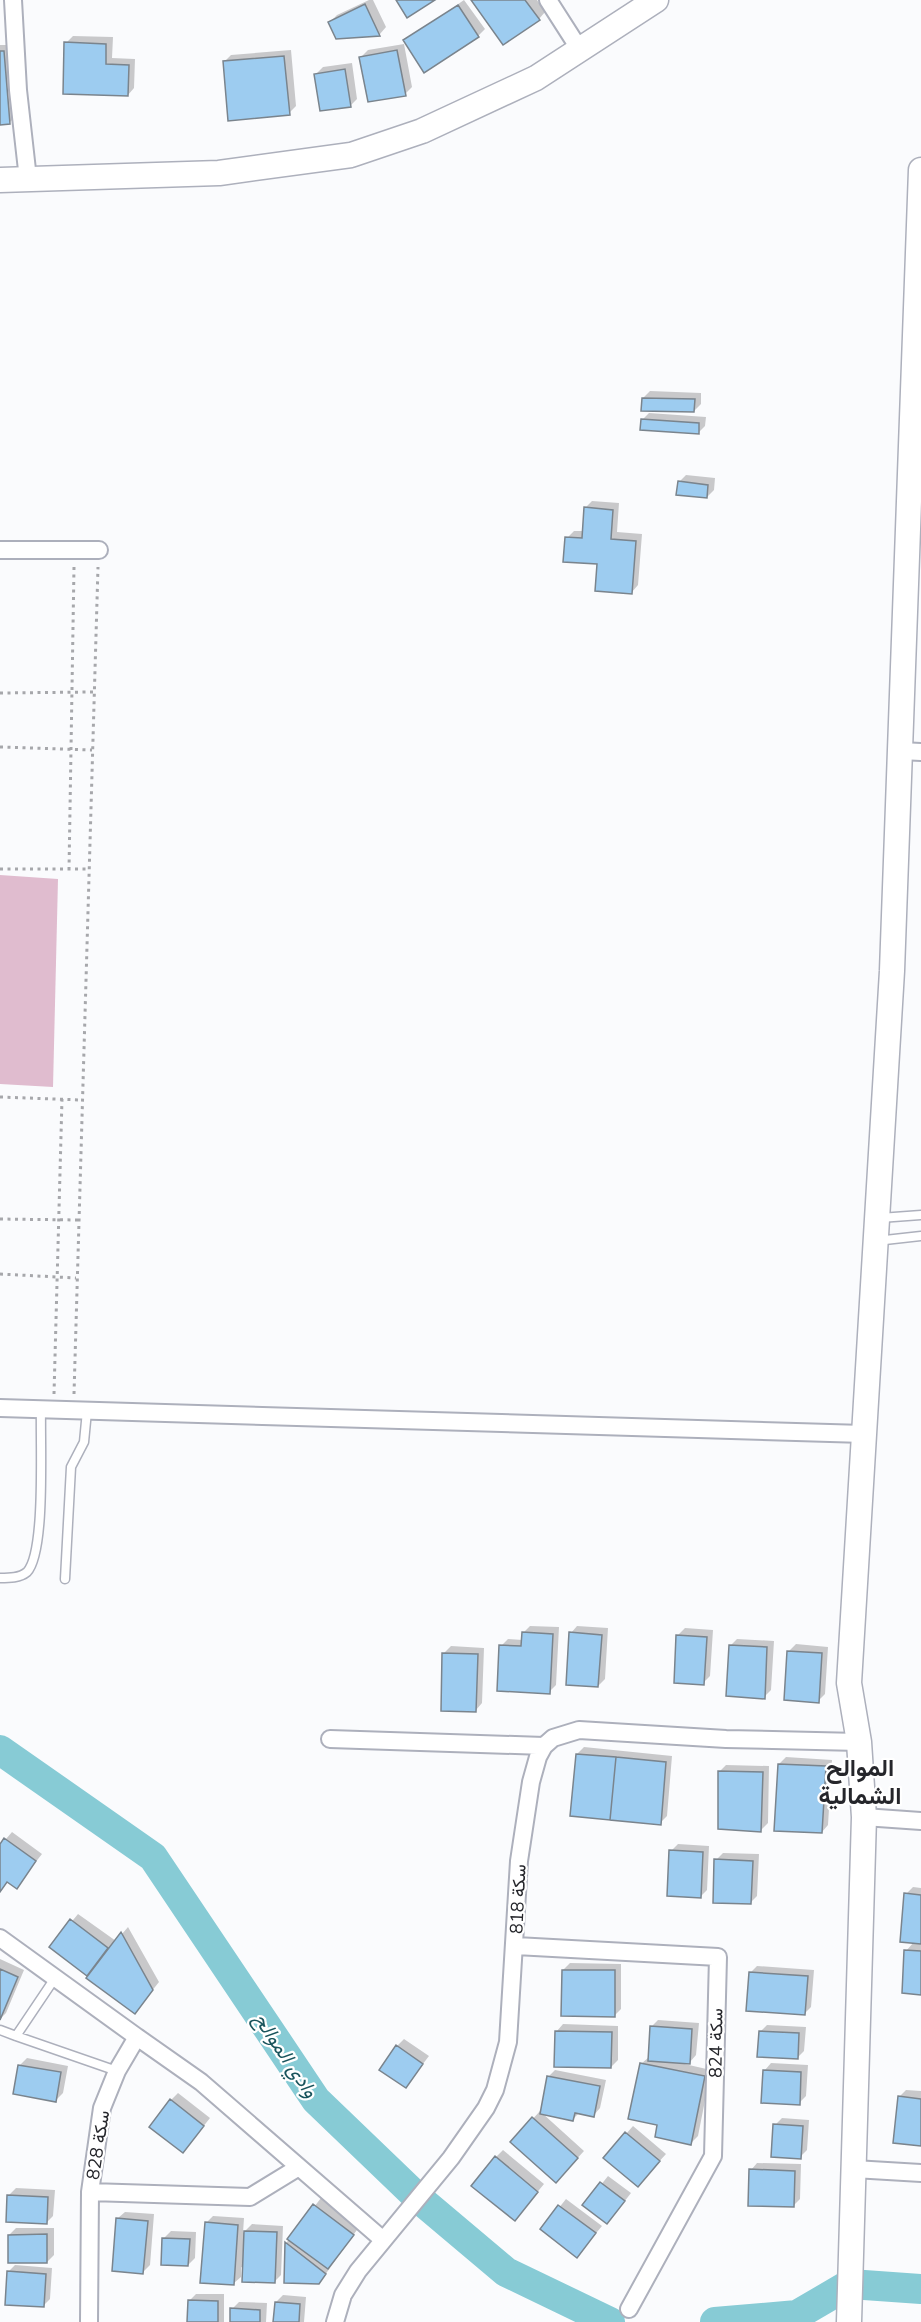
<svg xmlns="http://www.w3.org/2000/svg" width="921" height="2322" font-family="'Nunito Sans',Vazirmatn,sans-serif">
  <style>
    .green { fill: #e0bccf }
    .shadow { fill: #0003 }
    .lines { fill: none; stroke-linecap: round; stroke-linejoin: round }
    .river { stroke: #87cbd5; stroke-width: 30 }
    .building { fill: #9dccf0; stroke: #7a848d; stroke-width: 1.5 }
    .lane-casing { stroke: #adb0bc; stroke-width: 11 }
    .street-casing { stroke: #adb0bc; stroke-width: 20 }
    .secondary-casing { stroke: #adb0bc; stroke-width: 27 }
    .path { stroke: #a6a7ab; stroke-width: 3; stroke-dasharray: 3 4.5; stroke-linecap: butt }
    .lane { stroke: #fff; stroke-width: 8 }
    .street { stroke: #fff; stroke-width: 16 }
    .secondary { stroke: #fff; stroke-width: 24 }
    .labels { text-anchor: middle; stroke-width: 4.5; stroke-linejoin: round; paint-order: stroke }
    .street-label { font-size: 18px; fill: #25262b; stroke: #fff }
    .water-label { font-size: 20px; font-style: italic; fill: #19545c; stroke: #fff }
    .district-label { font-size: 24px; font-weight: bold; fill: #25262b; stroke: #fff }
  </style>
  <rect width="100%" height="100%" fill="#fafbfd"/>
  <path class="green" d="M 0,875 L 58,879 L 53,1087 L 0,1084 Z"/>
  <path class="shadow" d="M 369,0 L 373,0 L 386,27 L 380,34 L 337,37 L 330,22 L 337,15 Z
    M 464,0 L 485,29 L 478,36 L 405,41 Z
    M 473,0 L 537,0 L 545,12 L 539,19 Z
    M 73,36 L 113,37 L 112,58 L 135,59 L 134,88 L 128,95 L 66,43 Z
    M 404,44 L 412,87 L 405,94 L 361,57 L 368,50 Z
    M 0,45 L 11,45 L 16,116 L 9,123 L 0,123 Z
    M 291,50 L 296,106 L 289,113 L 224,62 L 231,55 Z
    M 352,63 L 357,99 L 350,106 L 316,74 L 323,67 Z
    M 650,391 L 701,393 L 701,404 L 694,411 L 643,398 Z
    M 649,413 L 706,417 L 705,426 L 698,433 L 642,420 Z
    M 686,475 L 715,478 L 714,490 L 707,497 L 679,482 Z
    M 592,501 L 619,503 L 617,532 L 642,534 L 638,585 L 632,592 L 567,538 L 574,531 L 584,531 L 585,508 Z
    M 530,1626 L 559,1627 L 556,1685 L 549,1692 L 501,1646 L 508,1639 L 523,1640 L 523,1633 Z
    M 577,1626 L 608,1628 L 605,1679 L 598,1686 L 571,1633 Z
    M 685,1628 L 713,1630 L 710,1676 L 703,1683 L 678,1635 Z
    M 737,1639 L 774,1641 L 771,1690 L 764,1697 L 730,1646 Z
    M 796,1644 L 828,1647 L 825,1694 L 818,1701 L 789,1651 Z
    M 451,1646 L 484,1648 L 482,1703 L 476,1710 L 444,1653 Z
    M 584,1747 L 672,1756 L 667,1816 L 660,1823 L 577,1754 Z
    M 786,1757 L 832,1760 L 828,1825 L 822,1832 L 779,1764 Z
    M 726,1765 L 769,1766 L 768,1823 L 761,1830 L 719,1772 Z
    M 12,1832 L 42,1854 L 16,1887 L 8,1881 L 0,1892 L 0,1846 Z
    M 678,1844 L 709,1846 L 707,1890 L 700,1897 L 671,1851 Z
    M 723,1853 L 759,1854 L 757,1896 L 750,1903 L 716,1860 Z
    M 921,1885 L 921,1993 L 906,1951 L 914,1942 L 906,1894 L 913,1887 L 921,1888 Z
    M 78,1914 L 116,1941 L 128,1927 L 159,1982 L 135,2012 L 51,1947 Z
    M 0,1959 L 24,1970 L 6,2013 L 0,2019 Z
    M 570,1963 L 621,1964 L 621,2009 L 614,2016 L 563,1970 Z
    M 757,1966 L 814,1970 L 811,2007 L 804,2014 L 750,1973 Z
    M 658,2020 L 699,2023 L 696,2055 L 690,2062 L 680,2063 L 711,2070 L 698,2136 L 691,2143 L 659,2123 L 641,2064 L 649,2057 L 651,2027 Z
    M 563,2024 L 618,2026 L 618,2060 L 611,2067 L 557,2031 Z
    M 767,2025 L 806,2027 L 804,2051 L 797,2058 L 760,2032 Z
    M 404,2039 L 429,2056 L 406,2086 L 397,2046 Z
    M 27,2058 L 68,2066 L 63,2093 L 56,2100 L 20,2065 Z
    M 771,2063 L 808,2065 L 806,2096 L 799,2103 L 765,2070 Z
    M 555,2070 L 606,2080 L 600,2108 L 594,2115 L 580,2112 L 573,2119 L 542,2113 L 584,2151 L 563,2174 L 512,2142 L 540,2111 L 542,2113 L 548,2077 Z
    M 906,2090 L 921,2091 L 921,2144 L 899,2097 Z
    M 178,2093 L 210,2118 L 183,2152 L 171,2100 Z
    M 782,2118 L 809,2120 L 807,2150 L 800,2157 L 775,2125 Z
    M 633,2126 L 666,2154 L 644,2178 L 605,2158 Z
    M 503,2150 L 544,2184 L 521,2212 L 496,2157 Z
    M 757,2163 L 801,2164 L 800,2199 L 793,2206 L 751,2170 Z
    M 608,2176 L 631,2193 L 614,2215 L 585,2205 Z
    M 16,2188 L 55,2190 L 53,2216 L 46,2223 L 9,2195 Z
    M 321,2198 L 359,2227 L 325,2275 L 286,2281 L 287,2242 Z
    M 566,2199 L 602,2226 L 577,2256 L 542,2229 Z
    M 125,2212 L 154,2214 L 150,2265 L 143,2272 L 118,2218 Z
    M 213,2216 L 244,2218 L 243,2233 L 252,2224 L 283,2226 L 281,2275 L 274,2282 L 241,2267 L 241,2277 L 234,2283 L 206,2223 Z
    M 16,2228 L 54,2228 L 54,2255 L 47,2262 L 9,2235 Z
    M 171,2231 L 196,2232 L 195,2258 L 188,2265 L 164,2238 Z
    M 15,2265 L 52,2268 L 50,2299 L 43,2306 L 8,2272 Z
    M 196,2294 L 224,2294 L 224,2322 L 189,2322 L 189,2301 Z
    M 283,2295 L 306,2297 L 304,2322 L 274,2322 L 276,2302 Z
    M 239,2302 L 267,2303 L 266,2322 L 231,2322 L 232,2309 Z"/>
  <g class="lines">
    <path class="river" d="M 0,1750 L 153,1857 L 316,2100 L 417,2197 L 506,2272 L 610,2322
      M 715,2322 L 797,2315 L 850,2284 L 921,2289"/>
  </g>
  <path class="building" d="M 396,0 L 435,0 L 407,18 Z
    M 471,0 L 525,0 L 540,20 L 503,45 Z
    M 365,4 L 380,36 L 336,39 L 328,22 Z
    M 458,5 L 479,37 L 424,73 L 403,40 Z
    M 64,42 L 106,44 L 106,64 L 129,65 L 128,96 L 63,94 Z
    M 397,50 L 406,96 L 368,102 L 359,57 Z
    M 0,51 L 4,51 L 10,124 L 0,125 Z
    M 284,56 L 290,115 L 228,121 L 223,61 Z
    M 345,69 L 351,107 L 320,111 L 314,74 Z
    M 642,398 L 695,399 L 694,412 L 641,411 Z
    M 641,419 L 699,423 L 699,434 L 640,430 Z
    M 678,481 L 708,485 L 707,498 L 676,495 Z
    M 584,507 L 613,510 L 611,539 L 636,541 L 632,594 L 595,591 L 597,564 L 563,562 L 565,537 L 582,538 Z
    M 522,1632 L 553,1634 L 550,1694 L 497,1691 L 499,1645 L 521,1646 Z
    M 569,1632 L 602,1635 L 598,1687 L 566,1685 Z
    M 676,1635 L 707,1637 L 704,1685 L 674,1683 Z
    M 729,1645 L 767,1647 L 765,1699 L 726,1696 Z
    M 787,1651 L 822,1653 L 819,1703 L 784,1700 Z
    M 442,1653 L 478,1654 L 476,1712 L 441,1711 Z
    M 576,1754 L 616,1757 L 610,1820 L 570,1816 Z
    M 616,1757 L 666,1762 L 661,1825 L 610,1820 Z
    M 778,1764 L 826,1766 L 822,1833 L 774,1831 Z
    M 718,1771 L 763,1772 L 761,1832 L 718,1829 Z
    M 4,1838 L 36,1861 L 17,1889 L 7,1882 L 0,1892 L 0,1844 Z
    M 669,1850 L 703,1852 L 701,1898 L 667,1896 Z
    M 714,1859 L 753,1861 L 751,1904 L 713,1903 Z
    M 904,1893 L 921,1895 L 921,1944 L 900,1942 Z
    M 70,1919 L 108,1948 L 87,1976 L 49,1947 Z
    M 121,1932 L 153,1990 L 135,2014 L 86,1978 Z
    M 904,1950 L 921,1951 L 921,1995 L 902,1993 Z
    M 0,1969 L 18,1977 L 0,2020 Z
    M 562,1970 L 615,1970 L 615,2017 L 561,2016 Z
    M 749,1972 L 808,1976 L 805,2015 L 746,2011 Z
    M 650,2026 L 692,2029 L 690,2064 L 648,2061 Z
    M 555,2031 L 612,2032 L 611,2068 L 554,2067 Z
    M 759,2031 L 799,2033 L 798,2059 L 757,2057 Z
    M 396,2045 L 423,2064 L 406,2088 L 379,2070 Z
    M 640,2063 L 705,2076 L 691,2145 L 655,2137 L 657,2125 L 628,2119 Z
    M 18,2065 L 61,2072 L 56,2102 L 13,2094 Z
    M 763,2070 L 801,2072 L 800,2105 L 761,2103 Z
    M 547,2076 L 600,2086 L 594,2117 L 575,2113 L 573,2121 L 540,2114 Z
    M 898,2096 L 921,2099 L 921,2146 L 893,2143 Z
    M 170,2099 L 204,2126 L 183,2153 L 149,2127 Z
    M 532,2117 L 578,2158 L 556,2183 L 510,2142 Z
    M 773,2124 L 803,2126 L 801,2159 L 771,2157 Z
    M 625,2132 L 660,2161 L 638,2187 L 603,2158 Z
    M 495,2156 L 538,2192 L 515,2221 L 471,2186 Z
    M 749,2169 L 795,2171 L 794,2207 L 748,2206 Z
    M 600,2182 L 625,2201 L 607,2224 L 582,2205 Z
    M 7,2195 L 48,2197 L 47,2224 L 6,2222 Z
    M 313,2204 L 354,2235 L 328,2269 L 287,2239 Z
    M 558,2205 L 596,2233 L 577,2258 L 540,2229 Z
    M 116,2218 L 148,2221 L 143,2274 L 112,2271 Z
    M 205,2222 L 238,2225 L 234,2285 L 200,2283 Z
    M 244,2231 L 277,2232 L 275,2283 L 242,2282 Z
    M 47,2234 L 47,2263 L 8,2263 L 8,2235 Z
    M 162,2238 L 190,2239 L 188,2266 L 161,2265 Z
    M 285,2242 L 326,2274 L 319,2284 L 284,2283 Z
    M 7,2271 L 46,2274 L 44,2307 L 5,2305 Z
    M 188,2300 L 218,2301 L 218,2322 L 187,2322 Z
    M 275,2302 L 300,2304 L 299,2322 L 273,2322 Z
    M 230,2308 L 260,2310 L 260,2322 L 230,2322 Z"/>
  <g class="lines">
    <defs>
      <path id="lane" d="M 880,1218 L 921,1215
        M 876,1241 L 921,1236
        M 0,1578 C 9,1578 20,1578 27,1572 C 46,1552 40,1442 41,1410
        M 65,1579 L 71,1467 L 84,1442 L 87,1411
        M 0,2030 L 16,2036 L 55,1978
        M 16,2036 L 117,2071"/>
      <path id="street" d="M 13,0 L 18,90 L 28,179
        M 548,0 L 580,50
        M 0,550 L 99,550
        M 901,751 L 921,752
        M 0,1408 L 864,1434
        M 330,1739 L 544,1746
        M 864,1817 L 921,1821
        M 0,1938 L 137,2037 L 117,2071 L 102,2108 L 90,2192 L 89,2322
        M 516,1946 L 718,1957 L 713,2156 L 629,2309
        M 137,2037 L 201,2082 L 382,2239
        M 854,2169 L 921,2173
        M 90,2192 L 250,2197 L 299,2167
        M 335,2322 L 343,2295 L 358,2271 L 451,2158 L 486,2108 L 495,2090 L 508,2042 L 519,1861 L 531,1782 L 538,1757 L 544,1746 L 553,1738 L 579,1730 L 726,1739 L 859,1742"/>
      <path id="secondary" d="M 0,180 L 219,173 L 351,155 L 422,131 L 536,78 L 656,0
        M 849,2322 L 864,1817 L 859,1742 L 849,1683 L 892,971 L 921,170"/>
    </defs>
    <use href="#lane" class="lane-casing"/>
    <use href="#street" class="street-casing"/>
    <use href="#secondary" class="secondary-casing"/>
    <path class="path" d="M 0,693 L 94,692
      M 0,747 L 92,750
      M 0,869 L 88,869
      M 69,870 L 74,567
      M 0,1097 L 81,1100
      M 0,1219 L 79,1220
      M 0,1274 L 76,1278
      M 54,1394 L 62,1099
      M 74,1394 L 98,567"/>
    <use href="#lane" class="lane"/>
    <use href="#street" class="street"/>
    <use href="#secondary" class="secondary"/>
  </g>
  <g class="labels">
    <g class="street-label">
      <text transform="translate(518 1899) rotate(-87)" y="6">سكة 818</text>
      <text transform="translate(716 2043) rotate(-89)" y="6">سكة 824</text>
      <text transform="translate(98 2145) rotate(-81)" y="6">سكة 828</text>
    </g>
    <g class="water-label">
      <text transform="translate(286 2055) rotate(56)" y="7">وادي الموالح</text>
    </g>
    <g class="district-label">
      <text x="860" y="1776">الموالح<tspan x="860" dy="28">الشمالية</tspan></text>
    </g>
  </g>
</svg>
